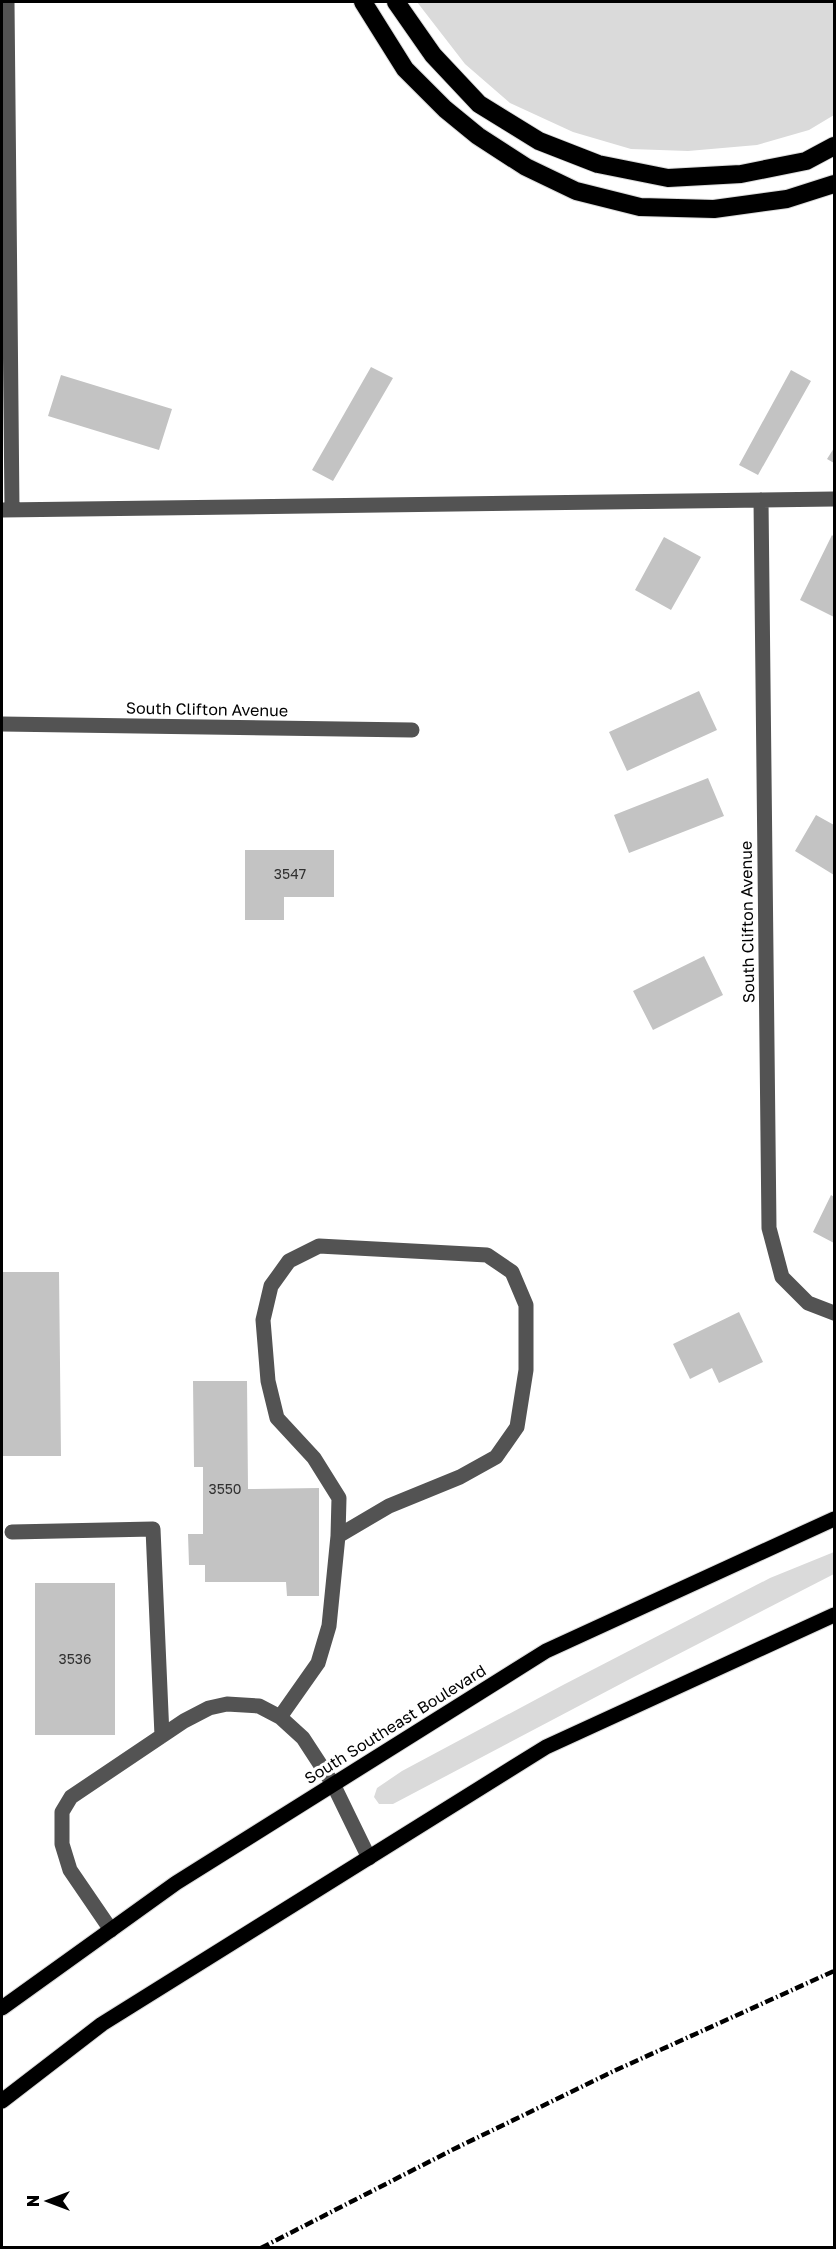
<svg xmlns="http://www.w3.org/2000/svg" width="836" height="2249" font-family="'Golos Text',sans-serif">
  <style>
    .green { fill: #dadada }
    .building { fill: #c3c3c3 }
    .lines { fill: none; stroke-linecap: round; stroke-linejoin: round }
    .major-casing { stroke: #dbdbdb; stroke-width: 17 }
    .highway-casing { stroke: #dbdbdb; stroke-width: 20 }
    .minor { stroke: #535353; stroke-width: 15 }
    .major { stroke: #000; stroke-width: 15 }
    .highway { stroke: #000; stroke-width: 18 }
    .rail { stroke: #000; stroke-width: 4.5; stroke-dasharray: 9 3 1.5 3; stroke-linecap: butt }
    .labels { text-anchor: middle; stroke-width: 6; stroke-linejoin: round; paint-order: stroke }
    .number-label { font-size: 14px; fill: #313131 }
    .street-label { font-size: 16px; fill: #000; stroke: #fff }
  </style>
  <rect width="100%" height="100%" fill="#fff"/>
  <path class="green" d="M 417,2 L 834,2 L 834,115 L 809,130 L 757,145 L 688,151 L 631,149 L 573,132 L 510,103 L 465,64 Z
    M 834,1552 L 834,1574 L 630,1679 L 393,1804 L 379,1804 L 374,1797 L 377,1788 L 402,1771 L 563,1685 L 770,1578 Z"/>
  <path class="building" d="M 371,367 L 393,378 L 333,481 L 312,470 Z
    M 791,370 L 811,381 L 758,475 L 739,465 Z
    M 61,375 L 172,409 L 159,450 L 48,416 Z
    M 834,448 L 834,463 L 827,459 Z
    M 832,535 L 834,537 L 834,617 L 800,600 Z
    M 664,537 L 701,557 L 671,610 L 635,590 Z
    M 699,691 L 717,730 L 627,771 L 609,732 Z
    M 708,778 L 724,816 L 629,853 L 614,815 Z
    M 816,815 L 834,825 L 834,875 L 795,851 Z
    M 245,850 L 334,850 L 334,897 L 284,897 L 284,920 L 245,920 Z
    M 704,956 L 723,995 L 653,1030 L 633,991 Z
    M 831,1195 L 834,1197 L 834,1243 L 813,1232 Z
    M 2,1272 L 59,1272 L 61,1456 L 2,1456 Z
    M 739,1312 L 763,1362 L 719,1383 L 712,1368 L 690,1379 L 673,1344 Z
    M 193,1381 L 247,1381 L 248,1489 L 319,1488 L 319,1596 L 287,1596 L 286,1582 L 205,1582 L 205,1565 L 189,1565 L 188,1534 L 203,1534 L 203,1467 L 194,1467 Z
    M 35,1583 L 115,1583 L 115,1735 L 35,1735 Z"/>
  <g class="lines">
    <defs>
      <path id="major" d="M 2,2008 L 176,1883 L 546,1651 L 834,1519
        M 2,2101 L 102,2024 L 546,1747 L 834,1615"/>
      <path id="highway" d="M 363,2 L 405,69 L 445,109 L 478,136 L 526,167 L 576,191 L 640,207 L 714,209 L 787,199 L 834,184
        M 396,2 L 433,55 L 479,104 L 539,141 L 598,164 L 668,178 L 741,174 L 806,161 L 834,146"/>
    </defs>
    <use href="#major" class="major-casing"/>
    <use href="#highway" class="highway-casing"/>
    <path class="minor" d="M 7,2 L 12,510
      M 761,500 L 769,1228 L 782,1277 L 808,1303 L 834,1313
      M 2,510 L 834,499
      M 2,724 L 412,730
      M 12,1532 L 153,1529 L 162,1736
      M 280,1717 L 318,1663 L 329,1626 L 338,1536 L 339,1498 L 314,1458 L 277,1418 L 268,1381 L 263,1320 L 271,1286 L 289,1261 L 319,1246 L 487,1255 L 512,1272 L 526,1305 L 526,1370 L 517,1427 L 496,1457 L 460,1477 L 389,1506 L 338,1536
      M 111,1930 L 70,1870 L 62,1844 L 62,1812 L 71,1797 L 184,1721 L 209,1708 L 227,1704 L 259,1706 L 280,1717 L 303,1738 L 333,1784 L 369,1858"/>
    <use href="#major" class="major"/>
    <use href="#highway" class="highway"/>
    <path class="rail" d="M 261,2248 L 454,2149 L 614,2071 L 834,1971"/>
  </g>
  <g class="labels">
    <g class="number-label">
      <text x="290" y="879">3547</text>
      <text x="225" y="1494">3550</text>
      <text x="75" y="1664">3536</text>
    </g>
    <g class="street-label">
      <text transform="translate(207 709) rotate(1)" y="6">South Clifton Avenue</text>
      <text transform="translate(747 922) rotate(-91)" y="6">South Clifton Avenue</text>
      <text transform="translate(395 1724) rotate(-32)" y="6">South Southeast Boulevard</text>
    </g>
  </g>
  <rect width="836" height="2249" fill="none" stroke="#000000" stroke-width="6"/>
  <g transform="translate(48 2201) rotate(270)" stroke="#ffffff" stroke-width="4.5" paint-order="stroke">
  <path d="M0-4.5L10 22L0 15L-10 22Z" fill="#000000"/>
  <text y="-9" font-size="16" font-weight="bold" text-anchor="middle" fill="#000000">N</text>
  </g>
</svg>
